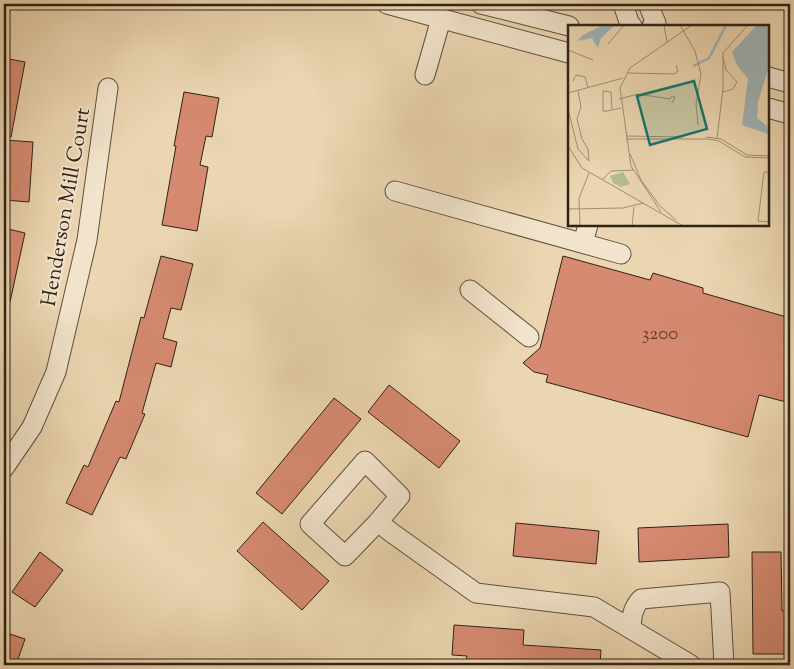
<svg xmlns="http://www.w3.org/2000/svg" width="794" height="669" font-family="'Sorts Mill Goudy',serif">
  <style>
    .building { fill: #d68a71; stroke: #2e2316 }
    .lines { fill: none; stroke-linecap: round; stroke-linejoin: round }
    .minor-casing { stroke: #5d503d; stroke-width: 21 }
    .minor { stroke: #f2e4cc; stroke-width: 19 }
    .labels { text-anchor: middle; stroke-width: 4; stroke-linejoin: round; paint-order: stroke }
    .number-label { font-size: 19px; fill: #583d2d }
    .street-label { font-size: 21px; fill: #2e2316; stroke: #f2e4cc }
    .inset-river { fill: none; stroke: #9fb6b8; stroke-width: 2.5 }
    .inset-road { fill: none; stroke: #9f8e73; stroke-width: 1 }
    .view { fill: #0f766e; fill-opacity: 0.15; stroke: #0f766e; stroke-width: 2.5 }
    .inset-edge { fill: none; stroke: #2e2316; stroke-width: 2.5 }
  </style>
  <rect width="100%" height="100%" fill="#ebd6b1"/>
  <filter id="stains"><feTurbulence type="fractalNoise" baseFrequency=".004" numOctaves="4"/><feColorMatrix values="0 0 0 0 .2 0 0 0 0 .09 0 0 0 0 .02 0 0 0 .5 -.17"/></filter>
  <radialGradient id="worn" r=".72"><stop offset=".6" stop-color="#630" stop-opacity="0"/><stop offset="1" stop-color="#630" stop-opacity=".3"/></radialGradient>
  <path class="building" d="M 4,58 L 25,62 L 11,137 L 4,137 Z
    M 184,92 L 219,98 L 212,137 L 206,136 L 200,165 L 208,167 L 197,231 L 162,225 L 176,146 L 174,146 Z
    M 5,140 L 33,142 L 29,202 L 4,200 Z
    M 4,228 L 25,233 L 10,302 L 4,301 Z
    M 161,256 L 193,264 L 181,310 L 171,308 L 163,338 L 177,342 L 171,367 L 156,363 L 142,413 L 145,414 L 126,459 L 120,457 L 92,515 L 66,503 L 84,465 L 88,467 L 116,401 L 119,402 L 141,317 L 144,318 Z
    M 563,256 L 650,280 L 653,273 L 703,288 L 703,293 L 790,318 L 790,403 L 759,395 L 748,437 L 546,382 L 548,375 L 534,372 L 523,363 L 540,348 Z
    M 389,385 L 460,441 L 439,468 L 368,412 Z
    M 334,398 L 361,419 L 282,514 L 256,493 Z
    M 263,522 L 329,581 L 302,610 L 237,551 Z
    M 516,523 L 599,531 L 596,564 L 513,556 Z
    M 728,524 L 729,557 L 639,562 L 638,528 Z
    M 40,552 L 63,570 L 35,607 L 12,592 Z
    M 752,552 L 781,552 L 782,611 L 790,610 L 790,636 L 785,636 L 785,654 L 753,654 Z
    M 454,625 L 524,630 L 523,645 L 601,650 L 600,665 L 521,665 L 521,664 L 466,660 L 467,656 L 452,655 Z
    M 4,632 L 25,639 L 17,662 L 4,658 Z"/>
  <g class="lines">
    <defs>
      <path id="minor" d="M 387,4 L 569,53
        M 481,4 L 569,26
        M 623,4 L 630,25 L 632,26
        M 648,4 L 656,23 L 652,26
        M 425,75 L 441,19
        M 768,77 L 790,83
        M 768,108 L 790,114
        M 395,191 L 621,254
        M 583,243 L 588,225
        M 470,290 L 529,337
        M 4,468 L 32,427 L 56,372 L 87,240 L 108,88
        M 378,522 L 400,496 L 365,461 L 310,524 L 345,556 L 378,522 L 392,533 L 476,593 L 594,607 L 691,665
        M 631,628 C 632,616 632,609 641,599 L 720,592 L 724,665"/>
    </defs>
    <use href="#minor" class="minor-casing"/>
    <use href="#minor" class="minor"/>
  </g>
  <g class="labels">
    <g class="number-label">
      <text x="660" y="339">3200</text>
    </g>
    <g class="street-label">
      <text transform="translate(65 207) rotate(-80)" y="7">Henderson Mill Court</text>
    </g>
  </g>
  <g transform="translate(568 25)">
    <rect width="201" height="201" fill="#ebd6b1"/>
    <path d="M 55,147 L 62,159 L 53,162 L 45,158 L 42,151 Z" fill="#b3be8f"/>
    <path d="M 35,0 L 47,0 L 33,13 L 30,23 L 24,13 L 9,16 L 15,10 ZM 189,0 L 201,0 L 201,41 L 190,77 L 189,93 L 199,101 L 200,109 L 174,100 L 180,54 L 169,40 L 164,27 Z" fill="#9fb6b8"/>
    <path class="inset-river" d="M 125,41 L 141,33 L 158,0"/>
    <path class="inset-road" d="M 96,0 L 99,17M 112,0 L 127,26 L 133,49 L 128,79 L 130,100M 40,19 L 56,0M 0,25 L 25,35M 155,32 L 158,45 L 169,57 L 165,64 L 155,67M 59,48 L 106,49 L 110,46 L 108,40M 5,56 L 8,50 L 17,52 L 20,63M 0,68 L 55,53M 51,74 L 70,69 L 102,74 L 104,71 L 107,72 L 104,78M 0,84 L 10,124 L 21,136 L 20,124 L 14,114 L 9,94 L 13,82 L 10,66M 44,84 L 43,67 L 35,66 L 35,86 L 39,86 L 53,83M 58,111 L 115,112M 138,112 L 153,114 L 179,130 L 202,131M 58,114 L 141,114 L 151,116 L 177,132 L 202,133M 149,114 L 155,63 L 155,28 L 180,0M 0,121 L 14,143 L 115,201M 62,129 L 73,155 L 92,181 L 108,195M 202,147 L 196,147 L 190,196 L 202,197M 34,155 L 43,146 L 66,145M 0,184 L 55,183 L 75,178M 93,187 L 63,141 L 52,63 L 62,43 L 124,0M 12,201 L 11,173 L 21,148M 64,201 L 66,182"/>
    <path class="view" d="M 126,56 L 139,104 L 82,120 L 69,71 Z"/>
    <rect width="201" height="201" class="inset-edge"/>
  </g>
  <rect width="794" height="669" fill="none" stroke="#ebd6b1" stroke-width="20"/>
  <rect x="5" y="5" width="784" height="659" fill="none" stroke="#2e2316" stroke-width="2.5"/>
  <rect x="10" y="10" width="774" height="649" fill="none" stroke="#2e2316"/>
  <rect width="100%" height="100%" filter="url(#stains)"/>
  <rect width="100%" height="100%" fill="url(#worn)"/>
</svg>
